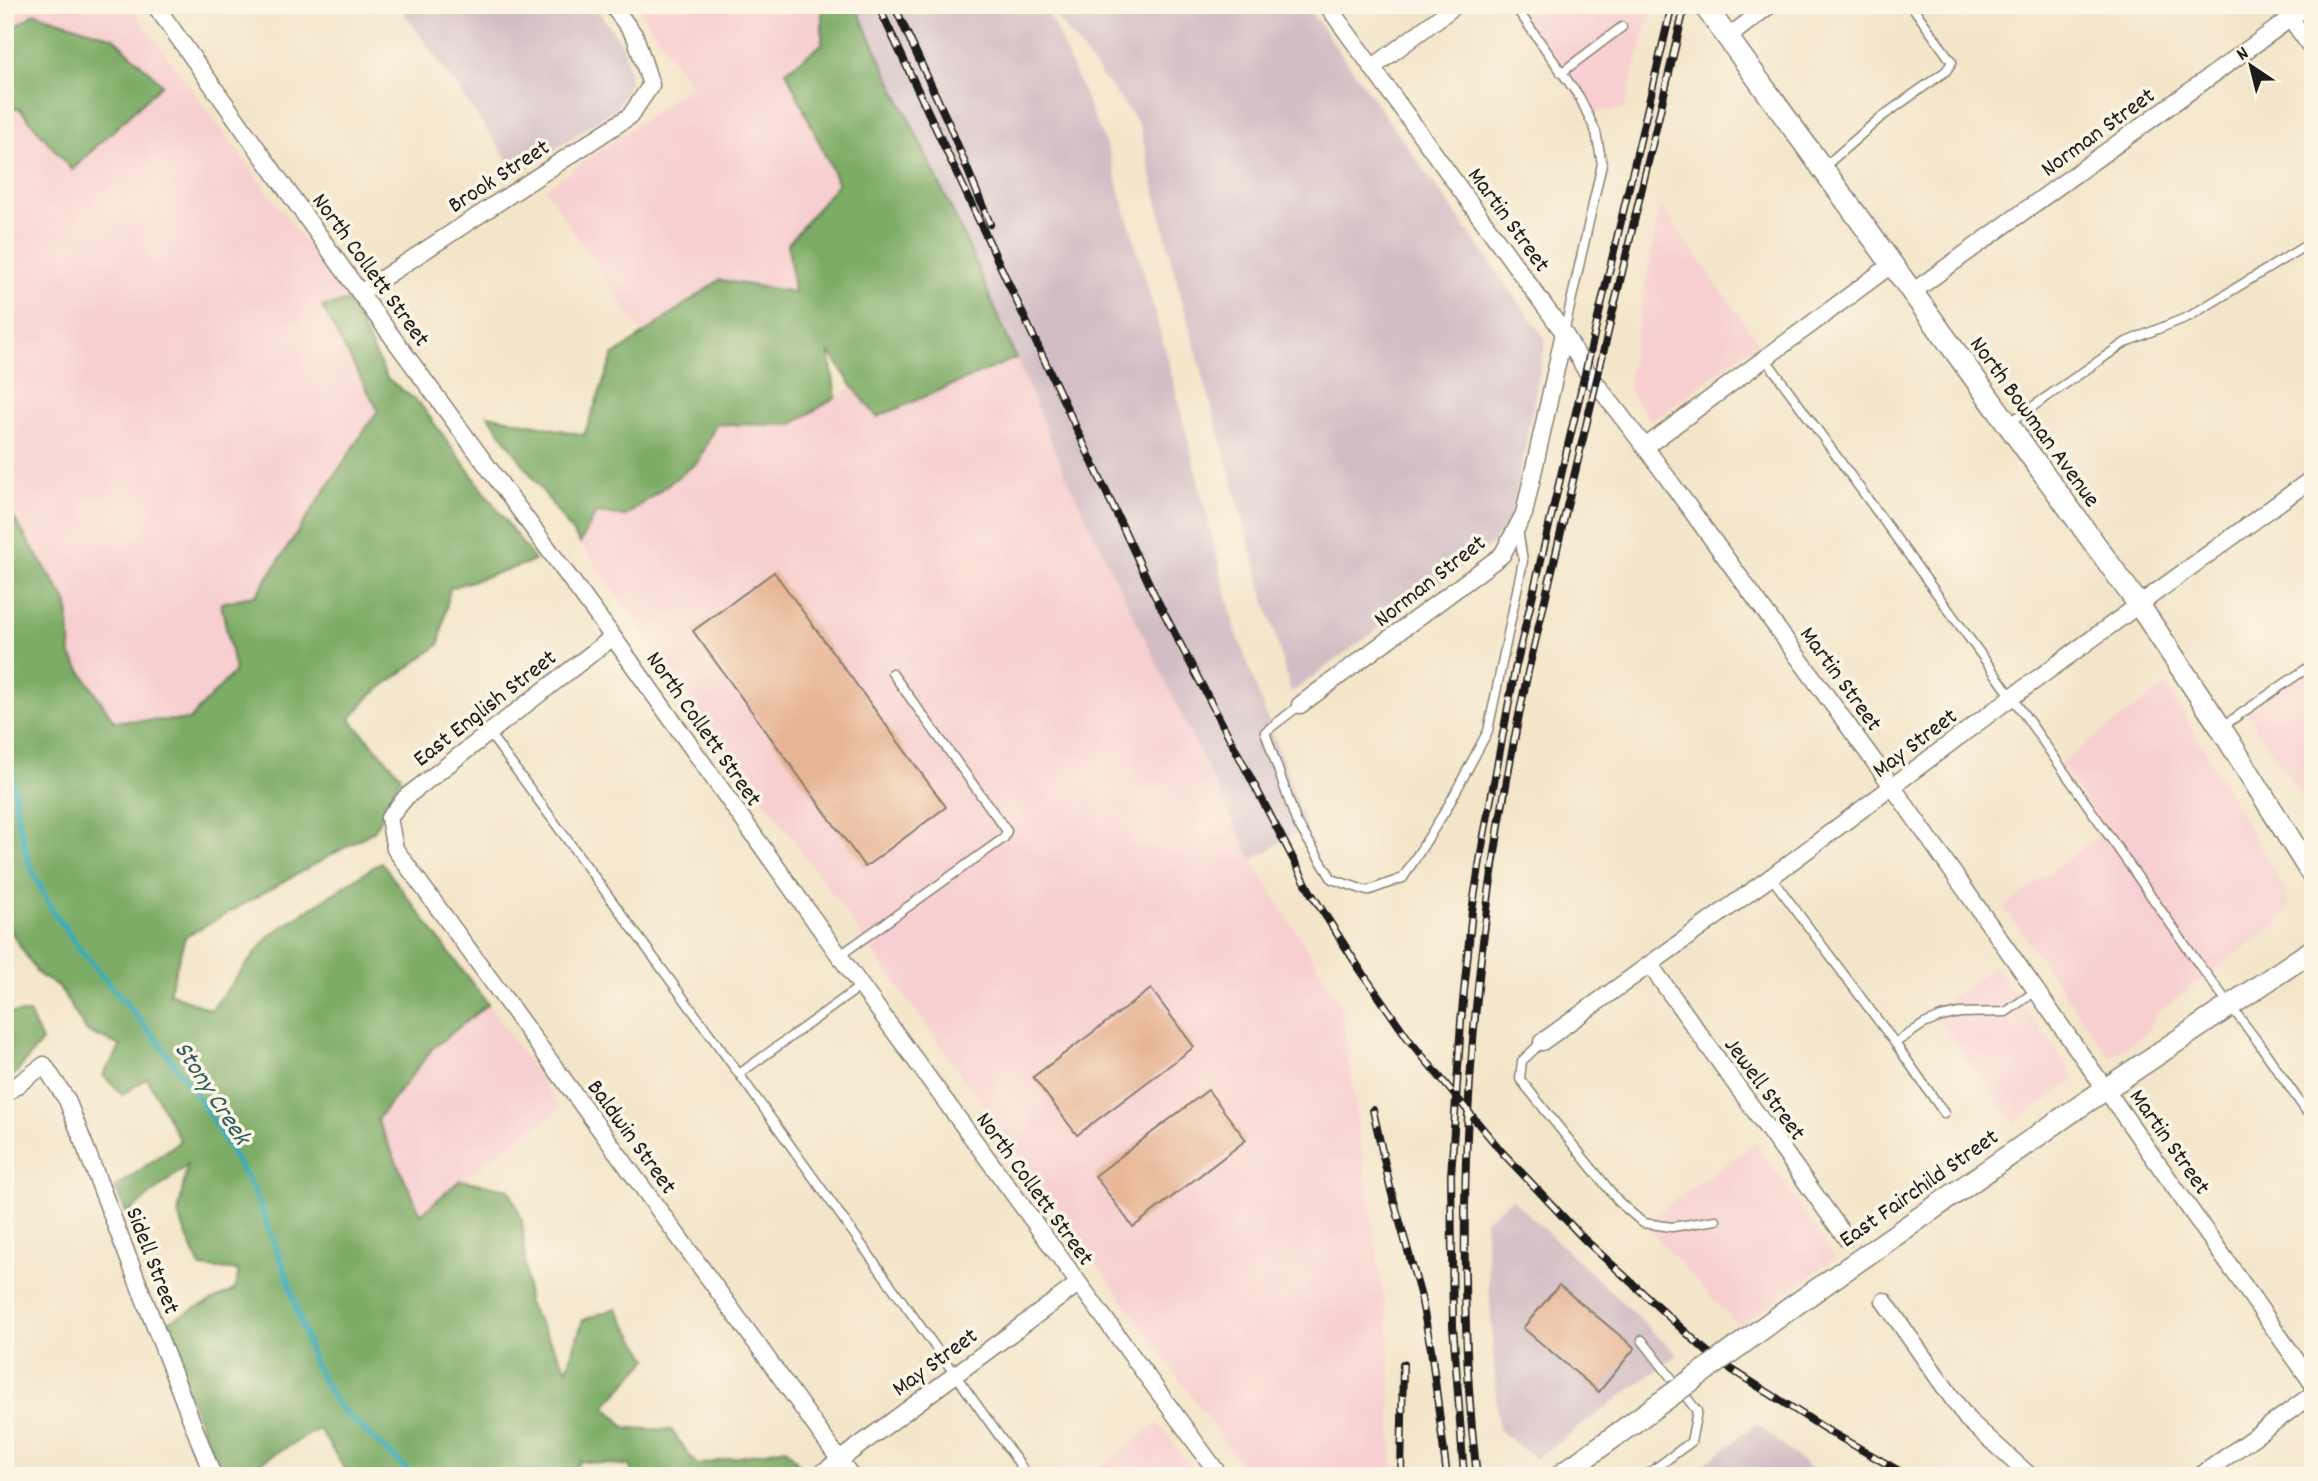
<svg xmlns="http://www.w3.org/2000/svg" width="2318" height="1481" font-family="Dekko,sans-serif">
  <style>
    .built { fill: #f7cfd0 }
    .industrial { fill: #d2bdc5 }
    .forest { fill: #7dac66; stroke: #4c6441; stroke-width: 2 }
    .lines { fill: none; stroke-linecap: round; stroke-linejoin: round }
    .stream { stroke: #3bacb4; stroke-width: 6 }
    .building { fill: #e7b594 }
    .service-casing { stroke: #888072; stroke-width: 11 }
    .minor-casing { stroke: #888072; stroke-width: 19 }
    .tertiary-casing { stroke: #888072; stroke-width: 24 }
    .service { stroke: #fff; stroke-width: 8 }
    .minor { stroke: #fff; stroke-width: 16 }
    .tertiary { stroke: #fff; stroke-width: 21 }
    .rail-casing { stroke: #1c1c1c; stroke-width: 8 }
    .rail { stroke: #fcf5e5; stroke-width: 5; stroke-dasharray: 16; stroke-linecap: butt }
    .tertiary-bridge-casing { stroke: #888072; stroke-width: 24; stroke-linecap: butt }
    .tertiary-bridge { stroke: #fff; stroke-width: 21 }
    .labels { text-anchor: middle; stroke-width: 7; stroke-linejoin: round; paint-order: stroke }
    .street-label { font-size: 24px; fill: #1c1c1c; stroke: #fcf5e5 }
    .water-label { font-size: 26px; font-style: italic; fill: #2a5d60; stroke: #fcf5e5 }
  </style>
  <rect width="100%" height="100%" fill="#fcf5e5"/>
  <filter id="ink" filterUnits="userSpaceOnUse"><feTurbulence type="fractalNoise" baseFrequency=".0143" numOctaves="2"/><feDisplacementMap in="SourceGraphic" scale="14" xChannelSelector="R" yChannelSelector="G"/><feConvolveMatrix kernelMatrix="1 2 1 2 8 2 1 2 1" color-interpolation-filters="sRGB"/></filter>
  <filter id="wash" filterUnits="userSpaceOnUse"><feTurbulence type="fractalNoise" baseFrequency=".00686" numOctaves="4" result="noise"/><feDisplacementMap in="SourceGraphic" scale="28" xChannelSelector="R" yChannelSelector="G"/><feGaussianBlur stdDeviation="1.57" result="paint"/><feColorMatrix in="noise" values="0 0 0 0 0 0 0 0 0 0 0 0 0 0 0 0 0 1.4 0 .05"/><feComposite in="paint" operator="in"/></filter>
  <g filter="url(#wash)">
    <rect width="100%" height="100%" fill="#f3e5c9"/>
    <path class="built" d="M 5,5 L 129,5 L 349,301 L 322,307 L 379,410 L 256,595 L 221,604 L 235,671 L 189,720 L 114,721 L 71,656 L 68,604 L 5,504 L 5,108 L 20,108 L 161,84 L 114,38 L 35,13 L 5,34 Z
      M 644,5 L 822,5 L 822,44 L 786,71 L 838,183 L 788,244 L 795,292 L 719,280 L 643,335 L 545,189 L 691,86 L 639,9 Z
      M 1514,5 L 1653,5 L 1624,109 L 1587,113 Z
      M 1660,204 L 1758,342 L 1651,422 L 1627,388 Z
      M 1016,358 L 1065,474 L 1252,860 L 1340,1003 L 1389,1333 L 1393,1476 L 1249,1476 L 580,543 L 596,513 L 699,461 L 716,424 L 791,425 L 853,387 L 877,417 Z
      M 2313,664 L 2313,810 L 2304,801 L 2246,712 Z
      M 2165,686 L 2179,705 L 2287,895 L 2288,910 L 2276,925 L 2155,1014 L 2150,1030 L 2110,1058 L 2004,907 L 2105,831 L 2059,764 Z
      M 1995,965 L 2071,1071 L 2074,1081 L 2014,1123 L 1932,1011 Z
      M 488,1004 L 561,1109 L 460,1180 L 421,1214 L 377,1120 L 433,1048 Z
      M 1756,1143 L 1835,1258 L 1739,1327 L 1643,1223 Z
      M 1158,1423 L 1197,1476 L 1087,1476 Z"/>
    <path class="industrial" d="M 399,5 L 594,5 L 624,47 L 631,82 L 616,108 L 518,174 Z
      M 855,5 L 1045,5 L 1109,152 L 1166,352 L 1235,628 L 1306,827 L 1252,860 L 1065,474 L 963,234 Z
      M 1047,5 L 1306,5 L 1546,340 L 1511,519 L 1491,545 L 1291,693 L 1174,271 L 1139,124 Z
      M 1512,1199 L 1678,1355 L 1535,1459 L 1498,1429 L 1485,1220 Z
      M 1757,1424 L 1819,1476 L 1688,1476 Z"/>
    <path class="forest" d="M 822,5 L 855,5 L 963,234 L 1016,358 L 877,417 L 853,387 L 829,351 L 836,397 L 791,425 L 716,424 L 699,461 L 626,516 L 596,513 L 580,543 L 488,415 L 584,435 L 613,356 L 719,280 L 794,292 L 788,244 L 838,183 L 786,71 L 822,44 Z
      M 35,13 L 114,38 L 162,84 L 72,170 L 20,109 L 5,108 L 5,34 Z
      M 349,301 L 387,378 L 420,404 L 535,561 L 450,588 L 439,645 L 370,696 L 350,719 L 401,776 L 374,831 L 185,937 L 169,993 L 211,1010 L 270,935 L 381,862 L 488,1004 L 433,1048 L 377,1120 L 421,1214 L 460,1180 L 509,1189 L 522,1219 L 528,1304 L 567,1369 L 583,1320 L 616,1308 L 648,1359 L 605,1406 L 626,1428 L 671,1430 L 697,1465 L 786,1448 L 802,1468 L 792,1476 L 632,1476 L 630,1466 L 579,1461 L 575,1476 L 338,1476 L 344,1468 L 319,1429 L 236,1476 L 221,1476 L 161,1325 L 234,1290 L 239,1271 L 200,1267 L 178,1215 L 187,1165 L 127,1214 L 115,1188 L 180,1141 L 147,1078 L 122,1095 L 103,1075 L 121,1046 L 87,1032 L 59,987 L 38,974 L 5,922 L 5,504 L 68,604 L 71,656 L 114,721 L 189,720 L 235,671 L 221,603 L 256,595 L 378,410 L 322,307 Z
      M 5,1013 L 29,1013 L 42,1041 L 16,1073 L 5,1081 Z"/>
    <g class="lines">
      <path class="stream" d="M 5,720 L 18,818 L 29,864 L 52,910 L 83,953 L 157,1040 L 205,1107 L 254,1191 L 286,1273 L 313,1362 L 337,1405 L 414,1476"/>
    </g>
    <g id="blocks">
      <path class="building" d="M 774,572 L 946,807 L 865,867 L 693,631 Z
        M 1151,989 L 1194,1047 L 1077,1135 L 1033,1077 Z
        M 1208,1090 L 1246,1140 L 1133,1227 L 1095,1176 Z
        M 1559,1285 L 1635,1348 L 1599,1392 L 1523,1328 Z"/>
    </g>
  </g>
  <g filter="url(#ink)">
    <use href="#blocks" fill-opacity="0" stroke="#888072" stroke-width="2"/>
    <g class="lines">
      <defs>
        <path id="service" d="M 1514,5 L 1580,98 L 1596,132 L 1602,164 L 1564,333
          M 1561,73 L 1622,27
          M 1824,167 L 1880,118 L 1946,71 L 1952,62 L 1914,9
          M 1765,358 L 2012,697 L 2200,966 L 2258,1042 L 2313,1121
          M 2009,423 L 2126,342 L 2190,316 L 2313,241
          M 1300,705 L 1265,732 L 1296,821 L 1332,879 L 1367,891 L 1403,878 L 1447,808 L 1488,731 L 1523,561 L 1518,529
          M 2223,726 L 2313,664
          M 489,733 L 739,1074 L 1028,1476
          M 1771,877 L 1895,1043 L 1944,1113
          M 839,956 L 1004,838 L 1007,831 L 892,673
          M 1542,1042 L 1522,1061 L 1520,1079 L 1619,1202 L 1643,1223 L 1672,1227 L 1716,1220
          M 1895,1043 L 1924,1024 L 1941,1017 L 1960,1013 L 2006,1012 L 2037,990
          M 739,1074 L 861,986
          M 1642,1340 L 1697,1411 L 1691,1442 L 1645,1476"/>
        <path id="minor" d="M 155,5 L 360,293 L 613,637 L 861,986 L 1220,1476
          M 1327,5 L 1564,333 L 1585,369 L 1645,447 L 1892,786 L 2313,1384
          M 2281,5 L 2313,50
          M 1727,38 L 1770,5
          M 1372,68 L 1456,5
          M 360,293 L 630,116 L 651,85 L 635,36 L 612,5
          M 1911,293 L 2309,5
          M 1645,447 L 1891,265
          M 613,637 L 406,797 L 389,818 L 395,849 L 762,1351 L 851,1476
          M 1300,705 L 1502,555 L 1524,514 L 1564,333
          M 1650,965 L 1846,1238
          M 1542,1042 L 1771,877 L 2012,697 L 2313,478
          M 5,1094 L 44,1065 L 67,1100 L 213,1476
          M 1884,1301 L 1967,1419 L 2030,1476
          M 818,1476 L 1078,1284
          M 2200,1476 L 2313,1394"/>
        <path id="tertiary" d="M 1704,5 L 2139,605 L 2221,728 L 2313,876
          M 1792,1307 L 2070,1113 L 2313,950"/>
      </defs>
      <use href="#service" class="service-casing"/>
      <use href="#minor" class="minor-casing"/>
      <use href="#tertiary" class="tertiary-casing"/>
      <use href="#service" class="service"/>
      <use href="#minor" class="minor"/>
      <use href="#tertiary" class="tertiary"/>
      <defs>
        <path id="rail" d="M 878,5 L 1154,594 L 1311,893 L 1359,968 L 1409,1040 L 1502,1152 L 1584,1239 L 1715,1359 L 1827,1430 L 1908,1476
          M 894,5 L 948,122 L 990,224
          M 1373,1110 L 1390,1187 L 1421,1297 L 1431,1349 L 1447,1476
          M 1401,1476 L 1403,1364
          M 1464,1476 L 1453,1325 L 1451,1176 L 1461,1022 L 1472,911 L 1483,841 L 1515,670 L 1672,5
          M 1477,1476 C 1464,1370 1463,1265 1466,1159 C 1472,993 1493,834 1528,672 L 1685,5"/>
      </defs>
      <use href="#rail" class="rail-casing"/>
      <use href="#rail" class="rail"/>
      <defs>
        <path id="tertiary-bridge" d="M 1560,1476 L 1792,1307"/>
      </defs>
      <use href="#tertiary-bridge" class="tertiary-bridge-casing"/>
      <use href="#tertiary-bridge" class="tertiary-bridge"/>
    </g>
  </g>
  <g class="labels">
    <g class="street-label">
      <text transform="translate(2097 131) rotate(-36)" y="8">Norman Street</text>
      <text transform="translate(498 175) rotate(-33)" y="8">Brook Street</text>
      <text transform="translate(1510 219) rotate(54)" y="8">Martin Street</text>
      <text transform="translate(372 269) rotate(54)" y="8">North Collett Street</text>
      <text transform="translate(2036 421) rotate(54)" y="8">North Bowman Avenue</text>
      <text transform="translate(1429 580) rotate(-38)" y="8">Norman Street</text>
      <text transform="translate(1842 678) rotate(54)" y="8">Martin Street</text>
      <text transform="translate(484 707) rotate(-38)" y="8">East English Street</text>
      <text transform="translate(705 728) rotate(55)" y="8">North Collett Street</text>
      <text transform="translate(1914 742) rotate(-37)" y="8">May Street</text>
      <text transform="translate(1766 1088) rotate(54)" y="8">Jewell Street</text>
      <text transform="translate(633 1136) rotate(54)" y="8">Baldwin Street</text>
      <text transform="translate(2171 1141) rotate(55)" y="8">Martin Street</text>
      <text transform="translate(1918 1187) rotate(-35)" y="8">East Fairchild Street</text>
      <text transform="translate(1036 1188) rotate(54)" y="8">North Collett Street</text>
      <text transform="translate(154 1260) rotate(69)" y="8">Sidell Street</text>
      <text transform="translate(934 1361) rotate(-36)" y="8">May Street</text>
    </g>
    <g class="water-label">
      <text transform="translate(214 1092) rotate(57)" y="9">Stony Creek</text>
    </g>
  </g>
  <rect width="2318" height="1481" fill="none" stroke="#fcf5e5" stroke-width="28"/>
  <g transform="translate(2251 66) rotate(325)" stroke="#fcf5e5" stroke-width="5" paint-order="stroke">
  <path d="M0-5L12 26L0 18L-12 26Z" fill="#1c1c1c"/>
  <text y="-10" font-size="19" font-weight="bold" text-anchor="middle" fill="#1c1c1c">N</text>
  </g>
</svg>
